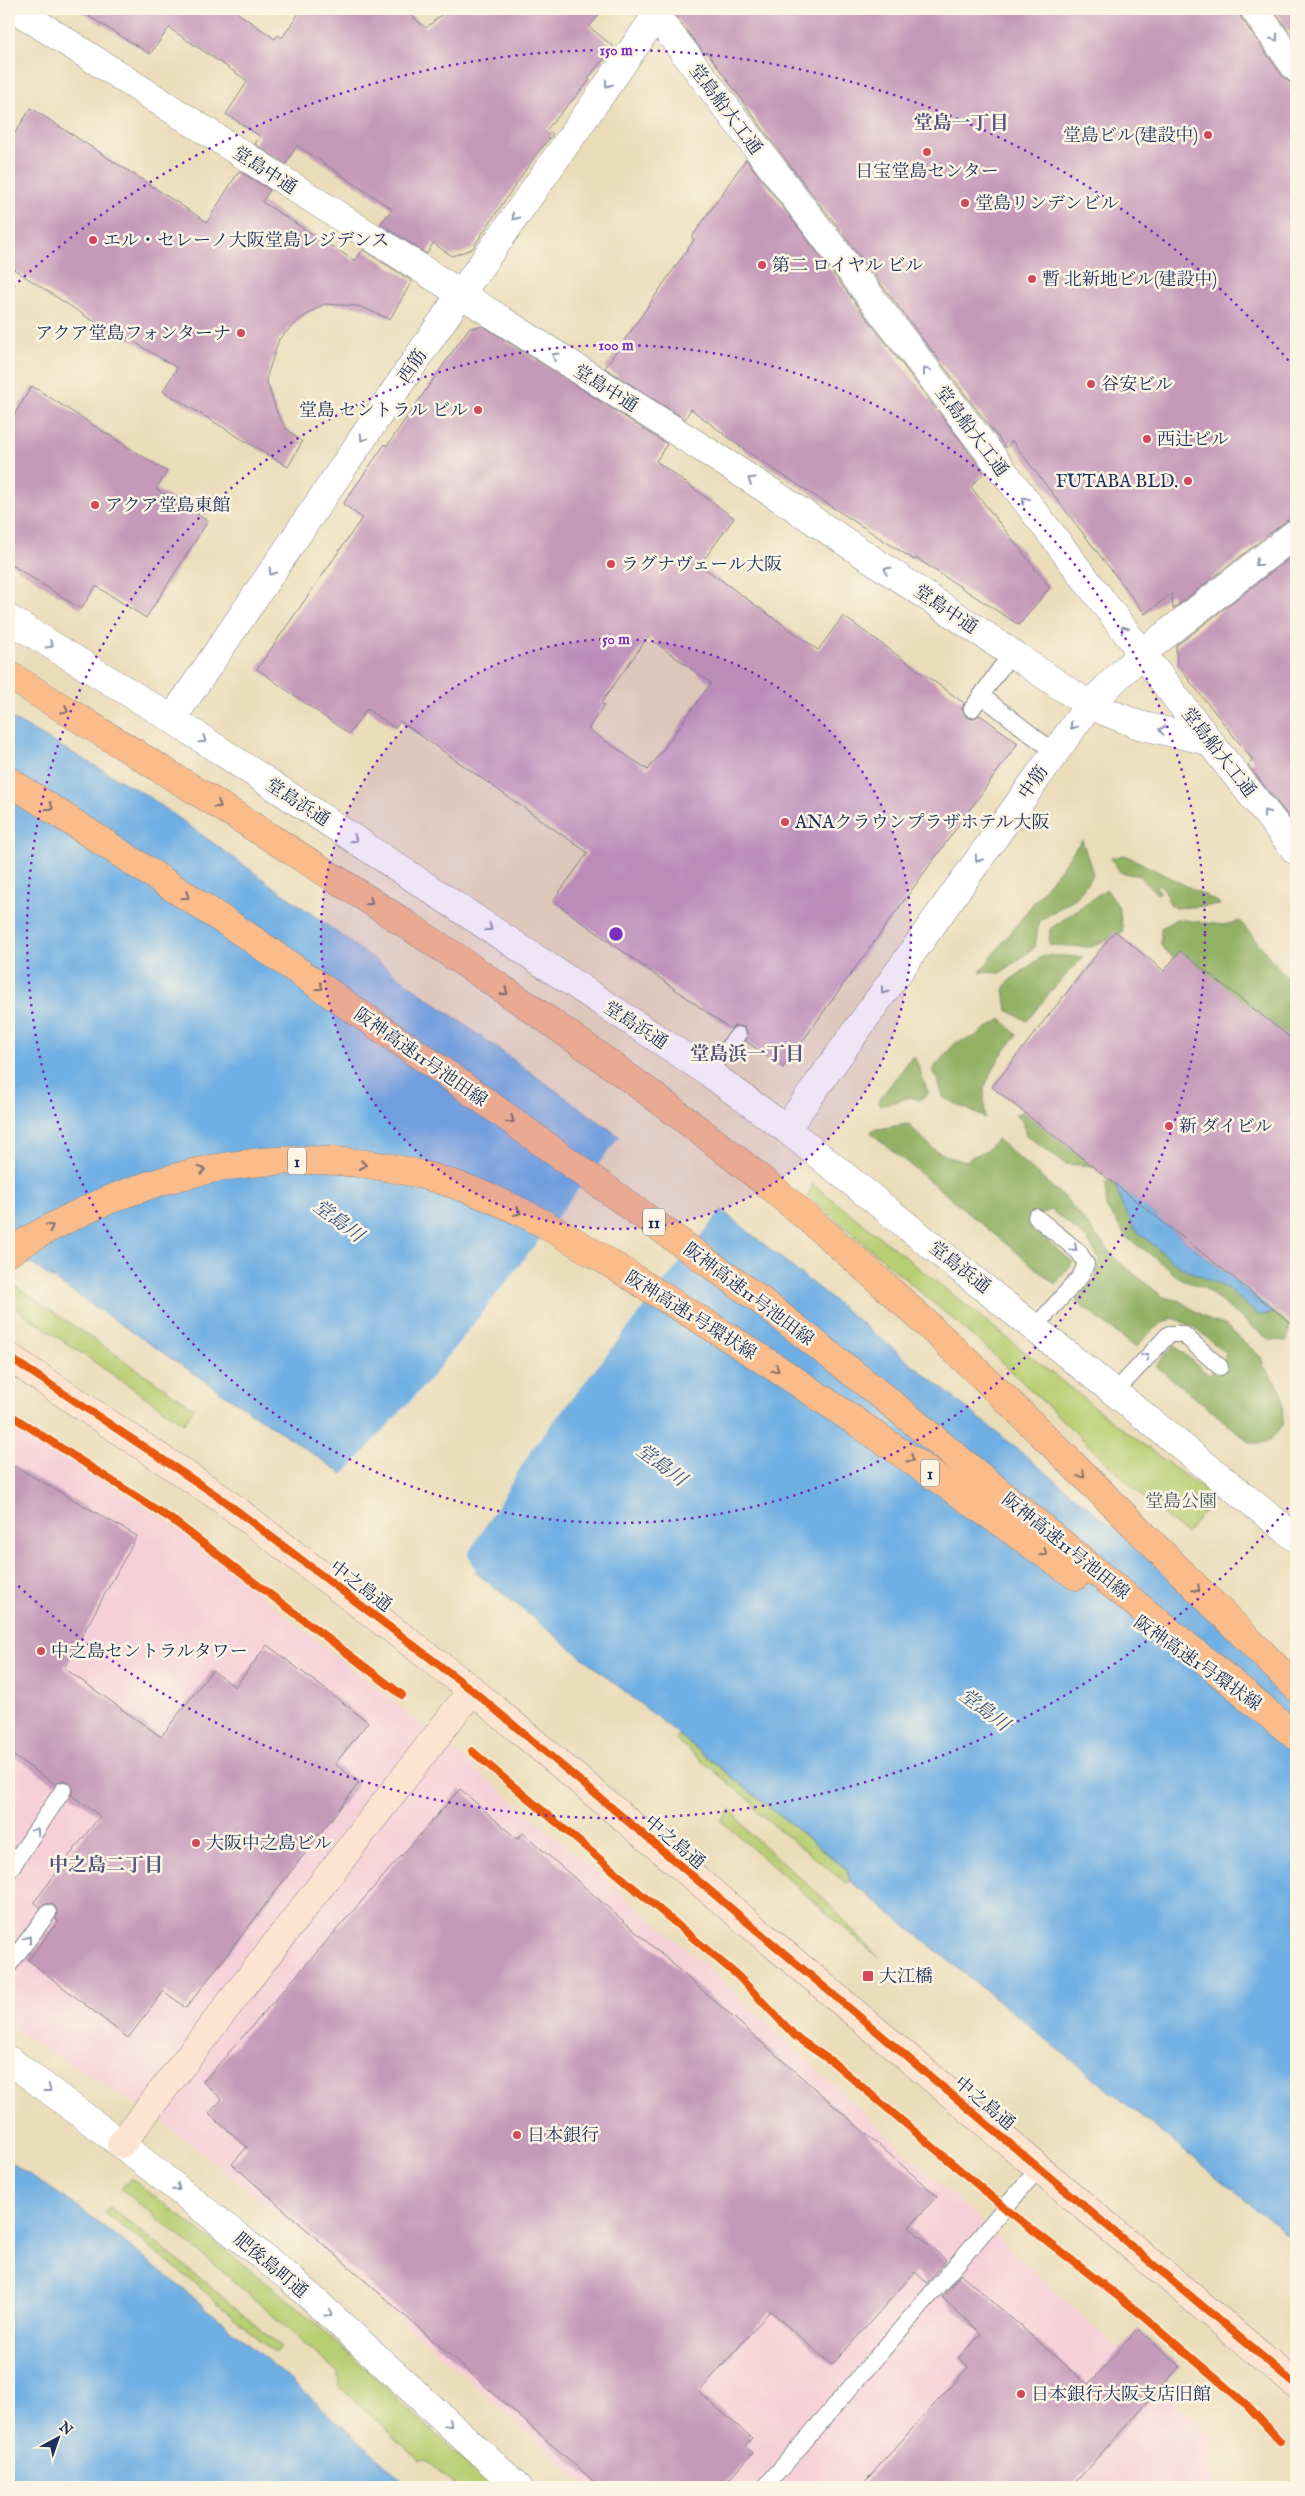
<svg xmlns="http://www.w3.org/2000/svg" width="1305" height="2496" font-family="'IM FELL English','Noto Serif JP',serif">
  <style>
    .built { fill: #f6cfd8 }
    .green { fill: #b8ce72; stroke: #6a7e68 }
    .forest { fill: #92b164; stroke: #567061 }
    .water { fill: #70afe3; stroke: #466fa0 }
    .pier { fill: #ebddba }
    .building { fill: #c59ab9; fill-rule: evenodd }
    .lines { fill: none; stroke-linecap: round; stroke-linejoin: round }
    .lane-casing { stroke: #83868c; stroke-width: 18 }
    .street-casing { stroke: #83868c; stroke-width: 29 }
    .secondary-casing { stroke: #83868c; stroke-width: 29 }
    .highway-casing { stroke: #83868c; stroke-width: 29 }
    .lane { stroke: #fff; stroke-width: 16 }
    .street { stroke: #fff; stroke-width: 28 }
    .secondary { stroke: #fde4d1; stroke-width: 28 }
    .highway { stroke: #fabc8b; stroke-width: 28 }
    .cycleway-casing { stroke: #fcf5e5; stroke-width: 11 }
    .cycleway { stroke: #e8590c; stroke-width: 8 }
    .oneway { stroke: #8d97ae }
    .oneway2 { stroke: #7f6e72 }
    .ring { fill: none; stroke: #7b2cbf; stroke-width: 2.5; stroke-dasharray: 2.5 5 }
    .poi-dot { fill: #d1495b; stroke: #fcf5e5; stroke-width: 2 }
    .labels { text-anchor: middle; stroke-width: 5; stroke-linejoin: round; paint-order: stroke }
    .shield { fill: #fcf5e5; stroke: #5e6a86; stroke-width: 1 }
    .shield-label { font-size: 16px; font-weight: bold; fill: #1b2f5e }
    .street-label { font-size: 18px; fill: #1b2f5e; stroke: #fcf5e5 }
    .poi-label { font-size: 18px; fill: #1b2f5e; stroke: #fcf5e5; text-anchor: start }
    .park-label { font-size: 18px; fill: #425763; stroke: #fcf5e5 }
    .neighbourhood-label { font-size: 19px; font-weight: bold; fill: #56547e; stroke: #fcf5e5 }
    .water-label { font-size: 19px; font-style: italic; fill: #355586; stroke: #fcf5e5 }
    .centre { fill: #7b2cbf; stroke: #fcf5e5; stroke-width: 2.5 }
    .ring-label { font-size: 15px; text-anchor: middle; font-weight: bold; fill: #7b2cbf; stroke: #fcf5e5; stroke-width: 5; stroke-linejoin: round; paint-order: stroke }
  </style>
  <rect width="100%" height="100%" fill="#fcf5e5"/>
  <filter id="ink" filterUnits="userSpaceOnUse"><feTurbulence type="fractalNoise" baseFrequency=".02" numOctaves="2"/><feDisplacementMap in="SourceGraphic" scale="10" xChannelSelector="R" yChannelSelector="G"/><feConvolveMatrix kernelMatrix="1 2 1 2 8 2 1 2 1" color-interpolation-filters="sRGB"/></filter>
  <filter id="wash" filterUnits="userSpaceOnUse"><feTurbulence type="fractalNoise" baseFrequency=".0096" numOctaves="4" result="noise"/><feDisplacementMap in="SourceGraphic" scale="20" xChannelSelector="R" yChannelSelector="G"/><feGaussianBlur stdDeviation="1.12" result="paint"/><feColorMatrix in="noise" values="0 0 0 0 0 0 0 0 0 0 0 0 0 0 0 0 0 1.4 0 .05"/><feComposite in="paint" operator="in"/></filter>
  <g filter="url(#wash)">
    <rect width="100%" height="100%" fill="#ebddba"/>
    <path class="built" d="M 9,1417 L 172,1525 L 452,1749 L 692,1954 L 1213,2437 L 1215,2487 L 588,2487 L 349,2273 L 164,2122 L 9,2026 Z"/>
    <path class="green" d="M 813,1184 L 1107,1417 L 1214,1498 L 1186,1534 L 1144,1498 L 991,1352 L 808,1196 Z
      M 9,1282 L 194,1408 L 184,1423 L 9,1304 Z
      M 679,1735 L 847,1870 L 850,1881 L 846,1883 L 757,1812 L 753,1803 L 675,1739 Z
      M 731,1809 L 748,1832 L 821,1896 L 880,1959 L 721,1821 Z
      M 131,2178 L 299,2308 L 493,2487 L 458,2487 L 426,2460 L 420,2461 L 339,2386 L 338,2373 L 214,2264 L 121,2189 Z
      M 110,2207 L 201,2279 L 281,2347 L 274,2353 L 196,2284 L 105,2213 Z"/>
    <path class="forest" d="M 1082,840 L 1093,874 L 1077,897 L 1039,921 L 1035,947 L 1001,973 L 980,972 Z
      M 1125,855 L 1218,902 L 1220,905 L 1174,908 C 1167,902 1166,892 1160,884 L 1156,885 L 1160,893 L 1157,894 L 1139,876 L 1120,872 L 1111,858 Z
      M 1106,889 L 1119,907 L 1123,932 L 1091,947 L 1049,945 L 1050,929 Z
      M 1176,919 L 1223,925 L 1240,921 L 1296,989 L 1296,1059 L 1182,966 L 1161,946 L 1161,928 Z
      M 1044,955 L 1083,957 L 1051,991 L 1027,1021 L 1007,1010 L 1004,990 L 1009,981 Z
      M 1001,1019 L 1017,1035 L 999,1058 L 984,1088 L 985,1118 L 944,1098 L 933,1069 L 955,1043 L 974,1037 Z
      M 912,1057 L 914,1057 C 921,1069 922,1081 929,1093 L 920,1100 L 909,1097 C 899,1102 891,1101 881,1106 L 877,1102 Z
      M 1024,1111 L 1093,1166 L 1065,1164 L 1026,1135 L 1022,1121 L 1015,1114 Z
      M 908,1124 L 935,1150 L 951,1158 L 969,1161 L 969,1158 L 986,1151 L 997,1139 L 1067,1200 L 1118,1261 L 1163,1297 L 1178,1300 L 1211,1321 L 1225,1325 L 1261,1357 L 1264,1366 L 1282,1392 L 1283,1423 L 1275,1435 L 1266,1443 L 1251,1443 L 1156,1366 L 1174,1345 L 1209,1375 L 1220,1367 L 1226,1353 L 1195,1328 L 1174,1318 C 1156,1324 1148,1334 1136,1348 L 1076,1301 L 1095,1279 L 1100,1261 L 1087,1239 L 1051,1210 C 1042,1213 1034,1220 1034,1230 L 1073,1262 L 1055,1284 L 871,1133 L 872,1130 Z
      M 1106,1181 L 1116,1184 L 1121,1203 L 1135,1229 L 1177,1265 L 1227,1288 L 1258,1315 L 1275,1313 L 1290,1325 L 1287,1341 L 1269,1340 L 1204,1288 L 1182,1280 L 1145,1250 L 1128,1239 L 1106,1207 Z"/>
    <path class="water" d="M 9,717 L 148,796 L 724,1212 L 1296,1675 L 1296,2241 L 850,1881 L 847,1869 L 487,1581 L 346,1476 L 9,1249 Z
      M 1116,1184 L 1275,1313 L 1258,1315 L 1227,1288 L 1177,1265 L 1135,1229 L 1121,1203 Z
      M 9,2161 C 35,2179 62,2195 87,2214 C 200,2298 306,2393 410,2487 L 9,2487 Z"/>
    <path class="pier" d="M 621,1135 L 723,1208 L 532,1449 L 468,1554 L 476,1570 L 473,1573 L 339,1475 L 344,1474 L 431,1378 Z"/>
    <g id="blocks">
      <path class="building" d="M 77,9 L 232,9 L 275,39 L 278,35 L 282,38 L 302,9 L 404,9 L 426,28 L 448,9 L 604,9 L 589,27 L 614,47 L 588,78 L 590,80 L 547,129 L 553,134 L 535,156 L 472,249 L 452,256 L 433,243 L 427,254 L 381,224 L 392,209 L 297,145 L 286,164 L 255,144 L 260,136 L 226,114 L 248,81 L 169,28 L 150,54 Z
        M 670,9 L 1239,9 L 1241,18 L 1283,77 L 1289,82 L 1296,83 L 1296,518 L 1286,521 L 1173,609 L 1172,593 L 1145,614 L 1012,441 L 1006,448 L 765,132 L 707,52 L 704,53 Z
        M 1273,9 L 1296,9 L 1296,41 Z
        M 31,108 L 207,222 L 239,171 L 270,190 L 262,202 L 355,261 L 363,250 L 412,281 L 390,319 L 358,306 L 324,304 L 300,319 L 279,339 L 266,379 L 277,413 L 286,428 L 302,442 L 288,467 L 163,391 L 177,368 L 118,332 L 116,336 L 9,266 L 9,142 Z
        M 746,159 L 984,472 L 971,487 L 1050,587 L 1019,625 L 916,558 L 914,560 L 749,453 L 691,409 L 685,419 L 605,368 L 694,240 L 692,237 Z
        M 483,326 L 667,444 L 656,461 L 734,518 L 700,565 L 818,650 L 843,616 L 964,703 L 962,709 L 966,717 L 972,719 L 980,715 L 1018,743 L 783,1068 L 746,1041 L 747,1032 L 744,1027 L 735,1026 L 730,1029 L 553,901 L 588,853 L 400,721 L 395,728 L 367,709 L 349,734 L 257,669 L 362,518 L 343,504 L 385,444 L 387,446 L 469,328 ZM 648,637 L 711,683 L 648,770 L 588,729 L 604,705 L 601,703 Z
        M 32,386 L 167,472 L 156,489 L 208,521 L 146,618 L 96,586 L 81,609 L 9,563 L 9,423 Z
        M 1296,553 L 1296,826 L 1248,765 L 1253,760 L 1177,665 L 1176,646 Z
        M 1115,931 L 1164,971 L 1180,951 L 1296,1042 L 1296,1327 L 992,1087 Z
        M 9,1463 L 137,1536 L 64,1668 L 161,1737 L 212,1670 L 235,1687 L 267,1645 L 368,1722 L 335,1764 L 359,1783 L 186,2008 L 164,1991 L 128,2038 L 28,1960 L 58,1921 L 56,1919 L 57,1910 L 54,1905 L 49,1903 L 40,1907 L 34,1902 L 100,1816 L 71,1795 L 73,1790 L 69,1782 L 63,1780 L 55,1784 L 9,1753 Z
        M 460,1789 L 517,1839 L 523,1833 L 937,2196 L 909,2227 L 946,2260 L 927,2283 L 915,2272 L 832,2365 L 770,2311 L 699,2392 L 752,2438 L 745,2446 L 753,2453 L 722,2487 L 600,2487 L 232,2164 L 247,2147 L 209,2114 L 222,2099 L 203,2082 Z
        M 961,2274 L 1088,2385 L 1138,2329 L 1180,2366 L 1071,2487 L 860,2487 L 968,2367 L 959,2358 L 981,2334 L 942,2297 Z"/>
    </g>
  </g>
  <g filter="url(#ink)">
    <use href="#blocks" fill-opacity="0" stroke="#83868c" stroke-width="1"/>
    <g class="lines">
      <defs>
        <path id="lane" d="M 982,696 L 1054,752
          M 972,709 L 1011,653
          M 708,1072 L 738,1035
          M 1035,1327 L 1080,1277 L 1086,1264 L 1079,1252 L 1036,1217
          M 1114,1393 L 1169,1334 L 1183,1334 L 1220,1367
          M 9,1871 L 63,1790
          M 9,1965 L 48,1913
          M 765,2487 L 1039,2168"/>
        <path id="street" d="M 15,9 L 777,496 L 1089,705 L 1139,725 L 1209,741
          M 651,9 L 1209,741 L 1296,851
          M 1254,9 L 1296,68
          M 9,619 L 172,719 L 708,1072 L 786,1129 L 1296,1538
          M 172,719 L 460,295 L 656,16
          M 786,1129 L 1089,705 L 1142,653 L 1296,533
          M 9,2060 L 121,2144 L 291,2279 L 518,2487"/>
        <path id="secondary" d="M 9,1357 L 219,1497 L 472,1690 L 1296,2385
          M 121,2144 L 472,1690"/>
        <path id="highway" d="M 9,675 C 254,827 504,977 731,1155 C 934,1316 1112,1505 1296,1687
          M 9,781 L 246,935 L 461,1084 L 760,1300 L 887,1400 L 1264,1709
          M 9,1252 C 172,1149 356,1126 531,1217 C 586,1246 638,1282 691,1314 C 824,1396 950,1487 1076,1576
          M 1248,1698 L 1296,1736"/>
      </defs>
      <use href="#lane" class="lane-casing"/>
      <use href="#street" class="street-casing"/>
      <use href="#secondary" class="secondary-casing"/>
      <use href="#highway" class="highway-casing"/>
      <use href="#lane" class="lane"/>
      <use href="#street" class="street"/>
      <use href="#secondary" class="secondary"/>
      <use href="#highway" class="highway"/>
      <defs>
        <path id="cycleway" d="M 9,1357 L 219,1497 L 472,1690 L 1296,2385
          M 9,1414 L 174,1521 L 402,1695
          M 472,1751 L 738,1976 L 796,2037 L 834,2063 L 1006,2209 L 1142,2315 L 1248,2406 L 1280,2441"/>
      </defs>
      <use href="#cycleway" class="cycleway-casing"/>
      <use href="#cycleway" class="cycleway"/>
    </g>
    <defs><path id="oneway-chevron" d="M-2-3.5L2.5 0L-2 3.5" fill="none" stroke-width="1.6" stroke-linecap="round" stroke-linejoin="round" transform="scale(1.25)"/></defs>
    <g class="oneway">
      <use href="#oneway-chevron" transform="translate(1275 38) rotate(54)"/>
      <use href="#oneway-chevron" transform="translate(608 84) rotate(125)"/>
      <use href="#oneway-chevron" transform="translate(515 217) rotate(125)"/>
      <use href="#oneway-chevron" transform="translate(555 356) rotate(-148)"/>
      <use href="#oneway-chevron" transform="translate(926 371) rotate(-127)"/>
      <use href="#oneway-chevron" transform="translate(363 438) rotate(124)"/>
      <use href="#oneway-chevron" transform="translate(751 480) rotate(-148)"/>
      <use href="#oneway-chevron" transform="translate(1025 500) rotate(-127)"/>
      <use href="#oneway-chevron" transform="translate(1258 563) rotate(142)"/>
      <use href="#oneway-chevron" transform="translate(887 570) rotate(-146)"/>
      <use href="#oneway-chevron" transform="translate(272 572) rotate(124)"/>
      <use href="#oneway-chevron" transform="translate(1124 629) rotate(-127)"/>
      <use href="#oneway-chevron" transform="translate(50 645) rotate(31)"/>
      <use href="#oneway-chevron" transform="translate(1073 726) rotate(126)"/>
      <use href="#oneway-chevron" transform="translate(1162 730) rotate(-167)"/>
      <use href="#oneway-chevron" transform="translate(203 740) rotate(33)"/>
      <use href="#oneway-chevron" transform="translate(1266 813) rotate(-128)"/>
      <use href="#oneway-chevron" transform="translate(354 839) rotate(33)"/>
      <use href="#oneway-chevron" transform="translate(978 859) rotate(125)"/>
      <use href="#oneway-chevron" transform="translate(489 928) rotate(33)"/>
      <use href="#oneway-chevron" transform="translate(884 991) rotate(125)"/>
      <use href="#oneway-chevron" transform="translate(1074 1248) rotate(42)"/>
      <use href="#oneway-chevron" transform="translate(1146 1356) rotate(-48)"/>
      <use href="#oneway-chevron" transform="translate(36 1831) rotate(-56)"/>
      <use href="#oneway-chevron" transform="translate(28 1939) rotate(-53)"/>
      <use href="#oneway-chevron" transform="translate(48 2089) rotate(37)"/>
      <use href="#oneway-chevron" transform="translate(177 2188) rotate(39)"/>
      <use href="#oneway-chevron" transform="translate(329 2314) rotate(42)"/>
      <use href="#oneway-chevron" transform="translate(449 2424) rotate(42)"/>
    </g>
    <g class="oneway2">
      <use href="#oneway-chevron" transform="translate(65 710) rotate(32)"/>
      <use href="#oneway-chevron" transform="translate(218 805) rotate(33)"/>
      <use href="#oneway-chevron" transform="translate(50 807) rotate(33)"/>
      <use href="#oneway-chevron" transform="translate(186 896) rotate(33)"/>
      <use href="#oneway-chevron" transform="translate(370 902) rotate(33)"/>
      <use href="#oneway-chevron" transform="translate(320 987) rotate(35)"/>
      <use href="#oneway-chevron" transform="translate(505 992) rotate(34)"/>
      <use href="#oneway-chevron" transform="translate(511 1120) rotate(35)"/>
      <use href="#oneway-chevron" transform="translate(363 1165) rotate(8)"/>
      <use href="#oneway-chevron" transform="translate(202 1170) rotate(-14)"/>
      <use href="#oneway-chevron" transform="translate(518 1212) rotate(23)"/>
      <use href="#oneway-chevron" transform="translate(50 1227) rotate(-29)"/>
      <use href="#oneway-chevron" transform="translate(776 1369) rotate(33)"/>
      <use href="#oneway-chevron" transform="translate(911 1459) rotate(35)"/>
      <use href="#oneway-chevron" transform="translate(1082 1475) rotate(45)"/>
      <use href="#oneway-chevron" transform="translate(1044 1553) rotate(35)"/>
      <use href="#oneway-chevron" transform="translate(1197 1589) rotate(45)"/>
    </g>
  </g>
  <circle cx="616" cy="934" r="295" fill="#7b2cbf" fill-opacity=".12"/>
  <g class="ring">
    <circle cx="616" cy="934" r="295"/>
    <circle cx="616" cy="934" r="589"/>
    <path d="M1293 1502A884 884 0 0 1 13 1581M13 287A884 884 0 0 1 1293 366"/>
  </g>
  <g class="poi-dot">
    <circle cx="1208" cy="135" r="5"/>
    <circle cx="927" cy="152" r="5"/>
    <circle cx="965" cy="203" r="5"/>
    <circle cx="93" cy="240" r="5"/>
    <circle cx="762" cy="265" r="5"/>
    <circle cx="1032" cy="279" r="5"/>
    <circle cx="241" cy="333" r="5"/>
    <circle cx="1091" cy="384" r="5"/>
    <circle cx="478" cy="410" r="5"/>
    <circle cx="1147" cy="439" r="5"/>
    <circle cx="1188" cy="481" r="5"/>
    <circle cx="95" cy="505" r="5"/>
    <circle cx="611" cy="564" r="5"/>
    <circle cx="785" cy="822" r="5"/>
    <circle cx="1169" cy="1126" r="5"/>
    <circle cx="41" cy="1651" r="5"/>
    <circle cx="196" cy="1843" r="5"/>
    <rect x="862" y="1970" width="12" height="12" rx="2.5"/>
    <circle cx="517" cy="2135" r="5"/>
    <circle cx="1021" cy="2394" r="5"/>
  </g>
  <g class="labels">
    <g class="shield">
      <rect x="288" y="1147.5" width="18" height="27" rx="4"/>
      <rect x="643" y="1208.5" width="22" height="27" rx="4"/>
      <rect x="921" y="1459.5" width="18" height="27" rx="4"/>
    </g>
    <g class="shield-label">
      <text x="297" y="1167">1</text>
      <text x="654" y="1228">11</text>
      <text x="930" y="1479">1</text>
    </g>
    <g class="street-label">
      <text transform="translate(726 109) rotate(53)" y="6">堂島船大工通</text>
      <text transform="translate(265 170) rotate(33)" y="6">堂島中通</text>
      <text transform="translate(412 366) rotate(-56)" y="6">西筋</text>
      <text transform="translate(606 388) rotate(32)" y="6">堂島中通</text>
      <text transform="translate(972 431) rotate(53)" y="6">堂島船大工通</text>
      <text transform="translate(946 609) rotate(34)" y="6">堂島中通</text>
      <text transform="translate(1219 752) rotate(52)" y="6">堂島船大工通</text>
      <text transform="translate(1033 782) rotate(-55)" y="6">中筋</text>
      <text transform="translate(298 802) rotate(33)" y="6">堂島浜通</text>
      <text transform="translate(636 1025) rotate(33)" y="6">堂島浜通</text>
      <text transform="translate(421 1057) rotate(35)" y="6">阪神高速11号池田線</text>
      <text transform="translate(960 1267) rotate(38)" y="6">堂島浜通</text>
      <text transform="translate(749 1294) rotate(37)" y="6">阪神高速11号池田線</text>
      <text transform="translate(691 1315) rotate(32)" y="6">阪神高速1号環状線</text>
      <text transform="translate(1066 1546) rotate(39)" y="6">阪神高速11号池田線</text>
      <text transform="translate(361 1586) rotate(37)" y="6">中之島通</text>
      <text transform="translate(1198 1663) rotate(35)" y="6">阪神高速1号環状線</text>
      <text transform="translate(675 1842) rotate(40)" y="6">中之島通</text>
      <text transform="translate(985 2103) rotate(40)" y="6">中之島通</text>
      <text transform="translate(271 2265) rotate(40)" y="6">肥後島町通</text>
    </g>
    <g class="poi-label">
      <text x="1198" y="141" text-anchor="end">堂島ビル(建設中)</text>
      <text x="927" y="177" text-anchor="middle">日宝堂島センター</text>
      <text x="975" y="209">堂島リンデンビル</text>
      <text x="103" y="246">エル・セレーノ大阪堂島レジデンス</text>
      <text x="772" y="271">第二 ロイヤル ビル</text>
      <text x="1042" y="285">暫 北新地ビル(建設中)</text>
      <text x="231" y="339" text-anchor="end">アクア堂島フォンターナ</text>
      <text x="1101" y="390">谷安ビル</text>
      <text x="468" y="416" text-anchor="end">堂島 セントラル ビル</text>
      <text x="1157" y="445">西辻ビル</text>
      <text x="1178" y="487" text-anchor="end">FUTABA BLD.</text>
      <text x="105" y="511">アクア堂島東館</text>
      <text x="621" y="570">ラグナヴェール大阪</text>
      <text x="795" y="828">ANAクラウンプラザホテル大阪</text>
      <text x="1179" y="1132">新 ダイビル</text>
      <text x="51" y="1657">中之島セントラルタワー</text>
      <text x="206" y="1849">大阪中之島ビル</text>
      <text x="879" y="1982">大江橋</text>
      <text x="527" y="2141">日本銀行</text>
      <text x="1031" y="2400">日本銀行大阪支店旧館</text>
    </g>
    <g class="park-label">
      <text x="1181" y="1507">堂島公園</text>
    </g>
    <g class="neighbourhood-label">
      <text x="961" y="129">堂島一丁目</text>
      <text x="747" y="1060">堂島浜一丁目</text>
      <text x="106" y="1871">中之島二丁目</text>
    </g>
    <g class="water-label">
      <text transform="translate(339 1220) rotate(37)" y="7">堂島川</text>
      <text transform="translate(662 1464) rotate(37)" y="7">堂島川</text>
      <text transform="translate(985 1709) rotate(37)" y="7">堂島川</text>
    </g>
  </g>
  <circle cx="616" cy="934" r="8" class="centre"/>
  <g class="ring-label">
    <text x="616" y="55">150 m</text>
    <text x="616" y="350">100 m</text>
    <text x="616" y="644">50 m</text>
  </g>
  <rect width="1305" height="2496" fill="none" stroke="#fcf5e5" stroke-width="30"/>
  <g transform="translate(58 2438) rotate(40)" stroke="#fcf5e5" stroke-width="4" paint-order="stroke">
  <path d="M0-4L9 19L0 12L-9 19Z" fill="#1b2f5e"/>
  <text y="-8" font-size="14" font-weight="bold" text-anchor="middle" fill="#1b2f5e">N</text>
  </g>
</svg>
